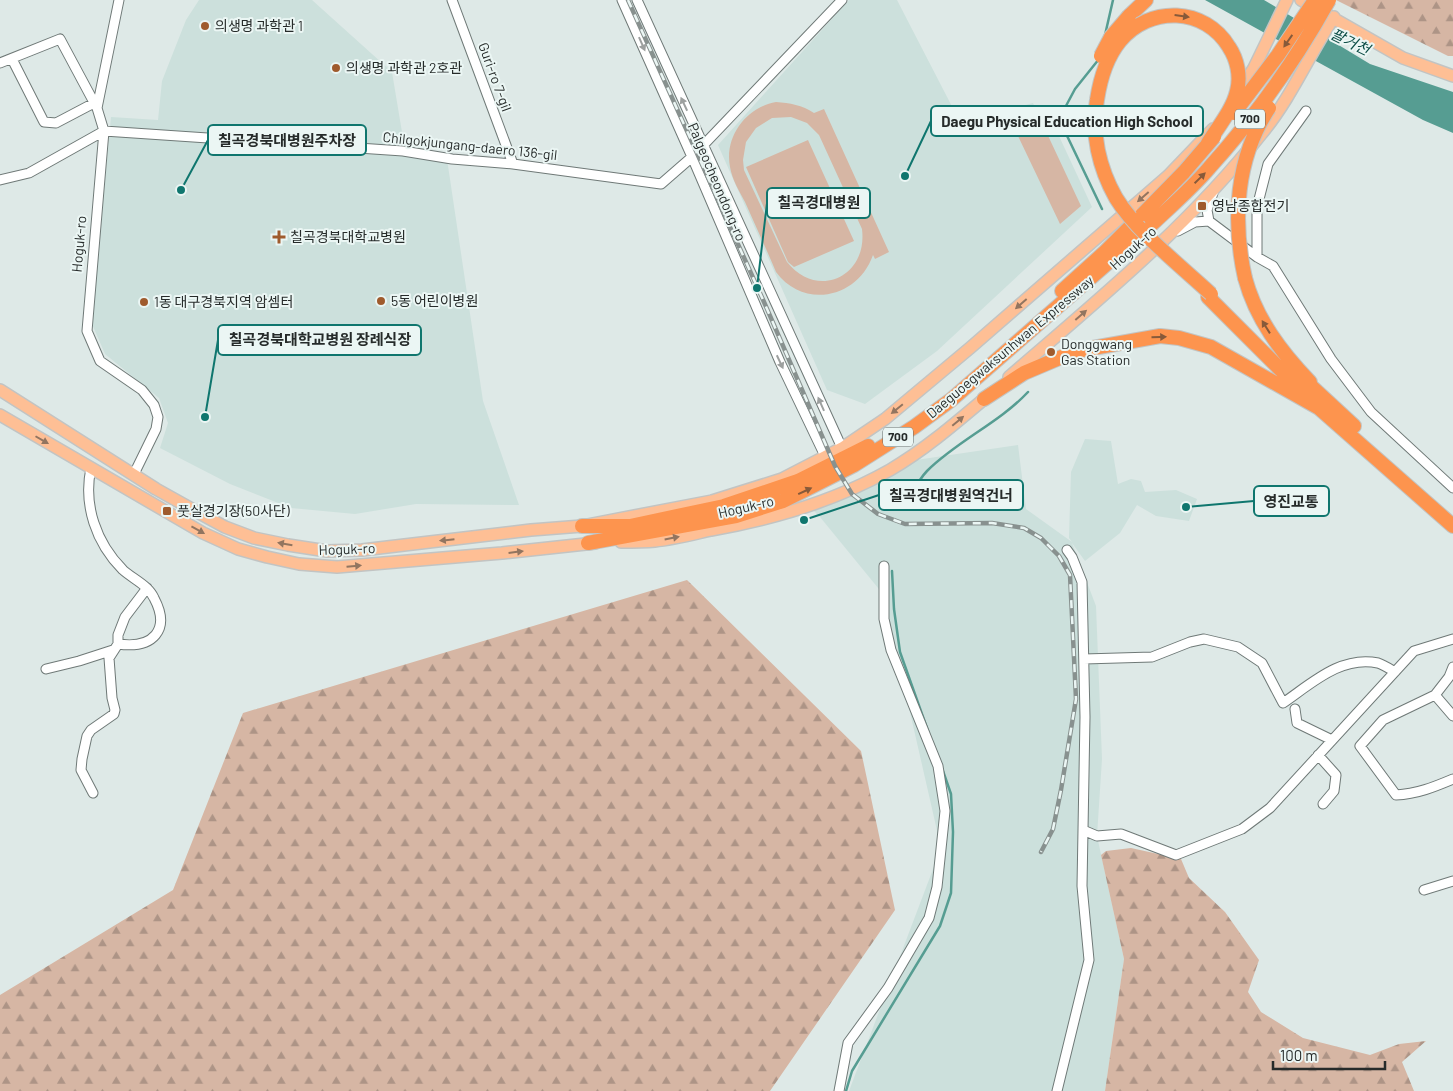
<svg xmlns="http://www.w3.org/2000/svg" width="1453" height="1091" font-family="Barlow,'Noto Sans KR',sans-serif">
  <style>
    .built { fill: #cce0dc }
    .forest { fill: url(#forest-firs) }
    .park { fill: #d6b6a4; fill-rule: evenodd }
    .water { fill: #569d92 }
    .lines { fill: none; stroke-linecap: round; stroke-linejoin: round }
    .stream { stroke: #569d92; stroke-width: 2.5 }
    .minor-casing { stroke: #6f7977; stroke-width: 11 }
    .major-casing { stroke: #c2c4c3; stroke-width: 14 }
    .highway-casing { stroke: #c2c4c3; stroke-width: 16 }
    .minor { stroke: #fff; stroke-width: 9 }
    .major { stroke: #febf95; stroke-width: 11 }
    .highway { stroke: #fd944e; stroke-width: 14 }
    .rail-casing { stroke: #88918f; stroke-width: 4.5 }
    .rail { stroke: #ebf6f4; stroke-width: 2.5; stroke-dasharray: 8; stroke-linecap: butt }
    .highway-bridge-casing { stroke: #c2c4c3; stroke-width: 16; stroke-linecap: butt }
    .highway-bridge { stroke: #fd944e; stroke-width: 14 }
    .oneway { fill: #875a3a }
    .oneway2 { fill: #9da09f }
    .oneway3 { fill: #927560 }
    .poi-dot { fill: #9f5b2d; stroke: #ebf6f4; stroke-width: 2 }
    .labels { text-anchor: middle; stroke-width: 4; stroke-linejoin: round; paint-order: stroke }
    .shield { fill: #ebf6f4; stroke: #616867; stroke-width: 1 }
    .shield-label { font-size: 12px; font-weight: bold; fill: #262b2a }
    .poi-label { font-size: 14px; fill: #262b2a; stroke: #ebf6f4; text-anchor: start }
    .street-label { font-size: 14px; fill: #262b2a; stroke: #ebf6f4 }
    .water-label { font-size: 15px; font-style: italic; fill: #0d4d46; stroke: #ebf6f4 }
    .leader { fill: none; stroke: #0f766e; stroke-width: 2 }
    .callout-dot { fill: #0f766e; stroke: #ebf6f4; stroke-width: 2 }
    .callout { fill: #ebf6f4; stroke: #0f766e; stroke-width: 2 }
    .callout-label { font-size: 15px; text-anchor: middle; font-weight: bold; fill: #262b2a }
  </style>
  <defs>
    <pattern id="forest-firs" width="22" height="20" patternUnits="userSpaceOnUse" patternTransform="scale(1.25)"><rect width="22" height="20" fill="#d6b6a4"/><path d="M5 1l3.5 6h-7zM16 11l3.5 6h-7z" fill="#ad9486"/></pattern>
  </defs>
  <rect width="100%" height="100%" fill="#dee9e7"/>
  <path class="built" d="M 199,0 L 312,0 L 392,72 L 404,144 L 407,149 L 447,159 L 483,401 L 519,505 L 416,504 L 355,514 L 291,508 L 230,484 L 160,448 L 168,423 L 159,398 L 105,354 L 92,324 L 111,117 L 158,120 L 162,81 L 186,20 Z
    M 849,0 L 897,0 L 960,122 L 1033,103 L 1042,123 L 1052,121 L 1092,207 L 937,351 L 865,404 L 827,390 L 718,145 Z
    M 1085,439 L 1111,441 L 1118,484 L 1131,479 L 1141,481 L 1145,492 L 1176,490 L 1197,499 L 1189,521 L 1156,516 L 1137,505 L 1120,533 L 1085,561 L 1072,543 L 1096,606 L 1102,759 L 1097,836 L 1124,959 L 1105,1091 L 849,1091 L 941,848 L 883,594 L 820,517 L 809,506 L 916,460 L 1018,445 L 1026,509 L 1072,542 L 1069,538 L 1071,472 Z"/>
  <path class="forest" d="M 1336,0 L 1453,0 L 1453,56 L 1448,56 Z
    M 687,580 L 861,751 L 895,910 L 770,1091 L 0,1091 L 0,995 L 173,890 L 243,713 Z
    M 1131,848 L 1181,859 L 1189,878 L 1225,912 L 1259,960 L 1248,992 L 1261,1012 L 1303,1038 L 1370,1055 L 1399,1044 L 1426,1041 L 1402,1062 L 1414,1091 L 1105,1091 L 1124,959 L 1101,855 L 1106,851 Z"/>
  <path class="park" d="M 776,102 C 790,103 802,105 814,113 L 824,109 L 889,252 L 875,259 L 873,255 C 858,298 804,310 776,272 C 766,248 755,225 745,202 C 739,191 732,179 730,167 C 724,136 747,107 776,102 ZM 791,117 L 807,123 L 819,135 L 862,229 C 868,277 817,300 787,262 L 744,170 L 743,160 L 746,142 L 756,128 L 772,118 Z
    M 1043,125 L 1081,206 L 1060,224 L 1018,136 Z
    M 808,140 L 854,241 L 794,267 L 788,262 L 746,167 Z"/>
  <path class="water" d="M 1205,0 L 1264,0 L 1370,64 L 1453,92 L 1453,133 L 1423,120 Z"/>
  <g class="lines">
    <path class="stream" d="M 1105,35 L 1113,0
      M 1099,59 L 1075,89 L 1059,119 L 1102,209
      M 904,507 C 911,495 918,480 927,471 C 957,441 999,423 1028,392
      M 892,571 L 894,609 L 900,652 L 928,731
      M 846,1091 L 852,1071 L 940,926 L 951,893 L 953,832 L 951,794 L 943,771"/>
    <defs>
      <path id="minor" d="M 452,0 L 513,164
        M 622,0 L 692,157 L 780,362 L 825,456
        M 637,0 L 842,448
        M 12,59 L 44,122 L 56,123 L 94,103
        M 0,63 L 60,39 L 97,108 L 104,131 L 87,331 L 100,361 L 142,390 L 154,405 L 158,417 L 156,429 L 134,474
        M 97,108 L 119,0
        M 0,180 L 29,173 L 104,131 L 403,151 L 452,159 L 513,164 L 661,184 L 692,157 L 842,0
        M 1209,221 L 1207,210 L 1213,193
        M 1178,231 L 1195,222 L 1209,221 L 1257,257 L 1273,266 L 1331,359 L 1371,412 L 1453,488
        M 1257,257 L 1257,207 L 1268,164 L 1306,111
        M 91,468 C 83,505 96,543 123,570 C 133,579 148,585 154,598 C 171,630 153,649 118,644
        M 1084,659 L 1152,657 L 1190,642 L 1204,639 L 1238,647 L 1262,663 L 1283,703 C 1311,684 1341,655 1378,663 C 1384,665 1390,669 1395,672
        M 1453,667 L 1449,677 L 1435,695 L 1453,716
        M 46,669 L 79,661 L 113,650
        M 1435,695 L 1383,720 L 1360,746 L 1396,795 C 1417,794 1434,787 1453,779
        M 1295,709 L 1297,723 L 1332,740
        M 1318,755 L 1336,775 L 1334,791 L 1323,804
        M 93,793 L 81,770 L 82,759 L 87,736 L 91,730 L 114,714 L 115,710 L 112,698 L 109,658 L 118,644 L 118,635 L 125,617 L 147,588
        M 1083,830 L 1097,836 L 1121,834 L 1176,855 L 1242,829 L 1270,808 L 1414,651 L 1453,639
        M 1424,890 L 1453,881
        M 839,1091 L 848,1043 L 888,988 L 929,918 L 937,887 L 945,811 L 938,766 L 891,650 L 884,619 L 884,566
        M 1057,1091 L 1089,960 L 1082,886 L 1085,717 L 1082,582 L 1072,557 L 1067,550"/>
      <path id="major" d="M 1301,0 L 1403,58 L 1453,76
        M 1238,93 L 1254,68 L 1287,0
        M 1009,377 C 1098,300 1189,226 1262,133 C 1291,98 1309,55 1334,17
        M 0,390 L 156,489 L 199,513 L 225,527 L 254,538 L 288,545 L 327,551 L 362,550 L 531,530 L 582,526 L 712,501 L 782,479 L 842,448 L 885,419 L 970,348 L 1168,176 L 1213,129
        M 0,415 L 203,533 L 238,549 L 267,557 L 299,564 L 337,567 L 502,553 L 595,543
        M 621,542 C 632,542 644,542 655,541 C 674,539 693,534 711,530 C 774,519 835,501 890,470 C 926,449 958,421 990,394"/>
      <path id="highway" d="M 1129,16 L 1146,0
        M 1245,278 C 1256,319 1281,352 1310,382
        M 1062,291 L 1105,252 L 1143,214
        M 1208,297 L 1319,408 L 1453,526
        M 1302,378 L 1354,426
        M 984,399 L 1024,373 L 1076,351 L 1160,336 L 1179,338 L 1211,347 L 1319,408
        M 582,526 L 630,526 L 724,506 L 798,481 L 868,446
        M 588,543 L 736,516 L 783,501 L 854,465 L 914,427 L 951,400 L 1151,225"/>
    </defs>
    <use href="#minor" class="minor-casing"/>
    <use href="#major" class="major-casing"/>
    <use href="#highway" class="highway-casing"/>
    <use href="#minor" class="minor"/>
    <use href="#major" class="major"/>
    <use href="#highway" class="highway"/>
    <defs>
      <path id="rail" d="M 628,0 L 764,302 L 835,466 L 852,494 L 878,514 L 905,524 L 992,523 L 1024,528 L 1041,538 L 1059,556 L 1070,575 L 1076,699 L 1061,790 L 1053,829 L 1041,852"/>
    </defs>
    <use href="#rail" class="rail-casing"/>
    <use href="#rail" class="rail"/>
    <defs>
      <path id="highway-bridge" d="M 1101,56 L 1111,37 L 1129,16
        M 1234,113 L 1278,55 L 1315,0
        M 1208,143 C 1218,127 1233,109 1237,91 C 1241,76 1237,59 1229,47 C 1205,7 1150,5 1120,41 C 1107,57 1100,80 1097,100 C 1091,133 1099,168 1116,198 C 1136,231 1182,267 1211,294
        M 1143,214 L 1184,172 L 1214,137
        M 1152,224 C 1171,206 1192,188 1209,168 C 1255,117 1296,60 1329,0
        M 1245,278 C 1232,220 1236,158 1269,108"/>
    </defs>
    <use href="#highway-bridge" class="highway-bridge-casing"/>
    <use href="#highway-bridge" class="highway-bridge"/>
  </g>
  <defs><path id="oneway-solid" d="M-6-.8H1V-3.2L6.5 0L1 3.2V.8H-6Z" transform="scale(1.25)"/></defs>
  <g class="oneway">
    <use href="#oneway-solid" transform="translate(1182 16) rotate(8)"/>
    <use href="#oneway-solid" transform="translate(1288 41) rotate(125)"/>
    <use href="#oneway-solid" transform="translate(1200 178) rotate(-44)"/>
    <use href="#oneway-solid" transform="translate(1266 327) rotate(-122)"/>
    <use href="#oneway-solid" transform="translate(1159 337) rotate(-2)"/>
    <use href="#oneway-solid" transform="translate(805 491) rotate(-25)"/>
  </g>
  <g class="oneway2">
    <use href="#oneway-solid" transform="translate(642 44) rotate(66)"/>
    <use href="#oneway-solid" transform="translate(684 104) rotate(-115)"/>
    <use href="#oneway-solid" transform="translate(780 362) rotate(65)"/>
    <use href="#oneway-solid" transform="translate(821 404) rotate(-114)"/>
  </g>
  <g class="oneway3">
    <use href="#oneway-solid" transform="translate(1143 197) rotate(139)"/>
    <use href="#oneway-solid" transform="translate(1021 304) rotate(139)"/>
    <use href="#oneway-solid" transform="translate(1081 315) rotate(-41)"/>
    <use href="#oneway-solid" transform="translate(897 409) rotate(141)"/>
    <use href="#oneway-solid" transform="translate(958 421) rotate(-40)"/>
    <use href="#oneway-solid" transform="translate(42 440) rotate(30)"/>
    <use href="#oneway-solid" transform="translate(198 530) rotate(29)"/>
    <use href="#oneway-solid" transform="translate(672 538) rotate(-11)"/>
    <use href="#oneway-solid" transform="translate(447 540) rotate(174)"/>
    <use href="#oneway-solid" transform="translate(285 544) rotate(-170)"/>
    <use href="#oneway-solid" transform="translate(516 552) rotate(-7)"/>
    <use href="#oneway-solid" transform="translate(354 566) rotate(-5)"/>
  </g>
  <g class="poi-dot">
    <circle cx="205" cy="26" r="5"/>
    <circle cx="336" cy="68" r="5"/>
    <rect x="1197" y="201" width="10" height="10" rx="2.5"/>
    <path d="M276.5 229.5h5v5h5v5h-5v5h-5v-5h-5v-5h5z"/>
    <circle cx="381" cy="301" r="5"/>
    <circle cx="144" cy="302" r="5"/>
    <circle cx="1051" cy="352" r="5"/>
    <rect x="162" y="506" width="10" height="10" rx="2.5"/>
  </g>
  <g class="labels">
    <g class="shield">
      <rect x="1235" y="109.5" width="30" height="19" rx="4"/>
      <rect x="883" y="427.5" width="30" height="19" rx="4"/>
    </g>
    <g class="shield-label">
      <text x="1250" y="123">700</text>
      <text x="898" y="441">700</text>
    </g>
    <g class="poi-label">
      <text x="215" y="31">의생명 과학관 1</text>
      <text x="346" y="73">의생명 과학관 2호관</text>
      <text x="1212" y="211">영남종합전기</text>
      <text x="290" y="242">칠곡경북대학교병원</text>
      <text x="391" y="306">5동 어린이병원</text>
      <text x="154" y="307">1동 대구경북지역 암셈터</text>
      <text x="1061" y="349">Donggwang<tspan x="1061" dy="16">Gas Station</tspan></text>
      <text x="177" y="516">풋살경기장(50사단)</text>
    </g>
    <g class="street-label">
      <text transform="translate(495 77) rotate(70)" y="5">Guri-ro 7-gil</text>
      <text transform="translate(470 146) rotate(6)" y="5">Chilgokjungang-daero 136-gil</text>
      <text transform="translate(717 182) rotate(67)" y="5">Palgeocheondong-ro</text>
      <text transform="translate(79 244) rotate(-85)" y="5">Hoguk-ro</text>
      <text transform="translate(1133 248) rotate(-42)" y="5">Hoguk-ro</text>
      <text transform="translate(1010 347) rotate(-40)" y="5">Daeguoegwaksunhwan Expressway</text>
      <text transform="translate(746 507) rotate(-13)" y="5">Hoguk-ro</text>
      <text transform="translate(347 549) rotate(-2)" y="5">Hoguk-ro</text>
    </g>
    <g class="water-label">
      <text transform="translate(1350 42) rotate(26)" y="5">팔거천</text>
    </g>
  </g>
  <path class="leader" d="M905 176L931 121M181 190L208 140M757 288L767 203M205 417L218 340M804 520L879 495M1186 507L1254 501"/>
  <g class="callout-dot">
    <circle cx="905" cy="176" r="5"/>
    <circle cx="181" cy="190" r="5"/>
    <circle cx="757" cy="288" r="5"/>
    <circle cx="205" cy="417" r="5"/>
    <circle cx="804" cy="520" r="5"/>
    <circle cx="1186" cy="507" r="5"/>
  </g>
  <g class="callout">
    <rect x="931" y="106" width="272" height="30" rx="5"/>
    <rect x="208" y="125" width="158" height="30" rx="5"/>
    <rect x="767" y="188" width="103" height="30" rx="5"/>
    <rect x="218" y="325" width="203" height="30" rx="5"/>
    <rect x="879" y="480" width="144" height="30" rx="5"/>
    <rect x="1254" y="486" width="75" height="30" rx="5"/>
  </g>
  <g class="callout-label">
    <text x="1067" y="127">Daegu Physical Education High School</text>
    <text x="287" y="146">칠곡경북대병원주차장</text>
    <text x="819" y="208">칠곡경대병원</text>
    <text x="320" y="345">칠곡경북대학교병원 장례식장</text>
    <text x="951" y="501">칠곡경대병원역건너</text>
    <text x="1291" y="507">영진교통</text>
  </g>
  <path d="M1273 1061v8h112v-8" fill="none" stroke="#262b2a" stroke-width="2.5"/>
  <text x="1280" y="1061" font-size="15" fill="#262b2a" stroke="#ebf6f4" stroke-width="4" paint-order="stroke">100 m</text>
</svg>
